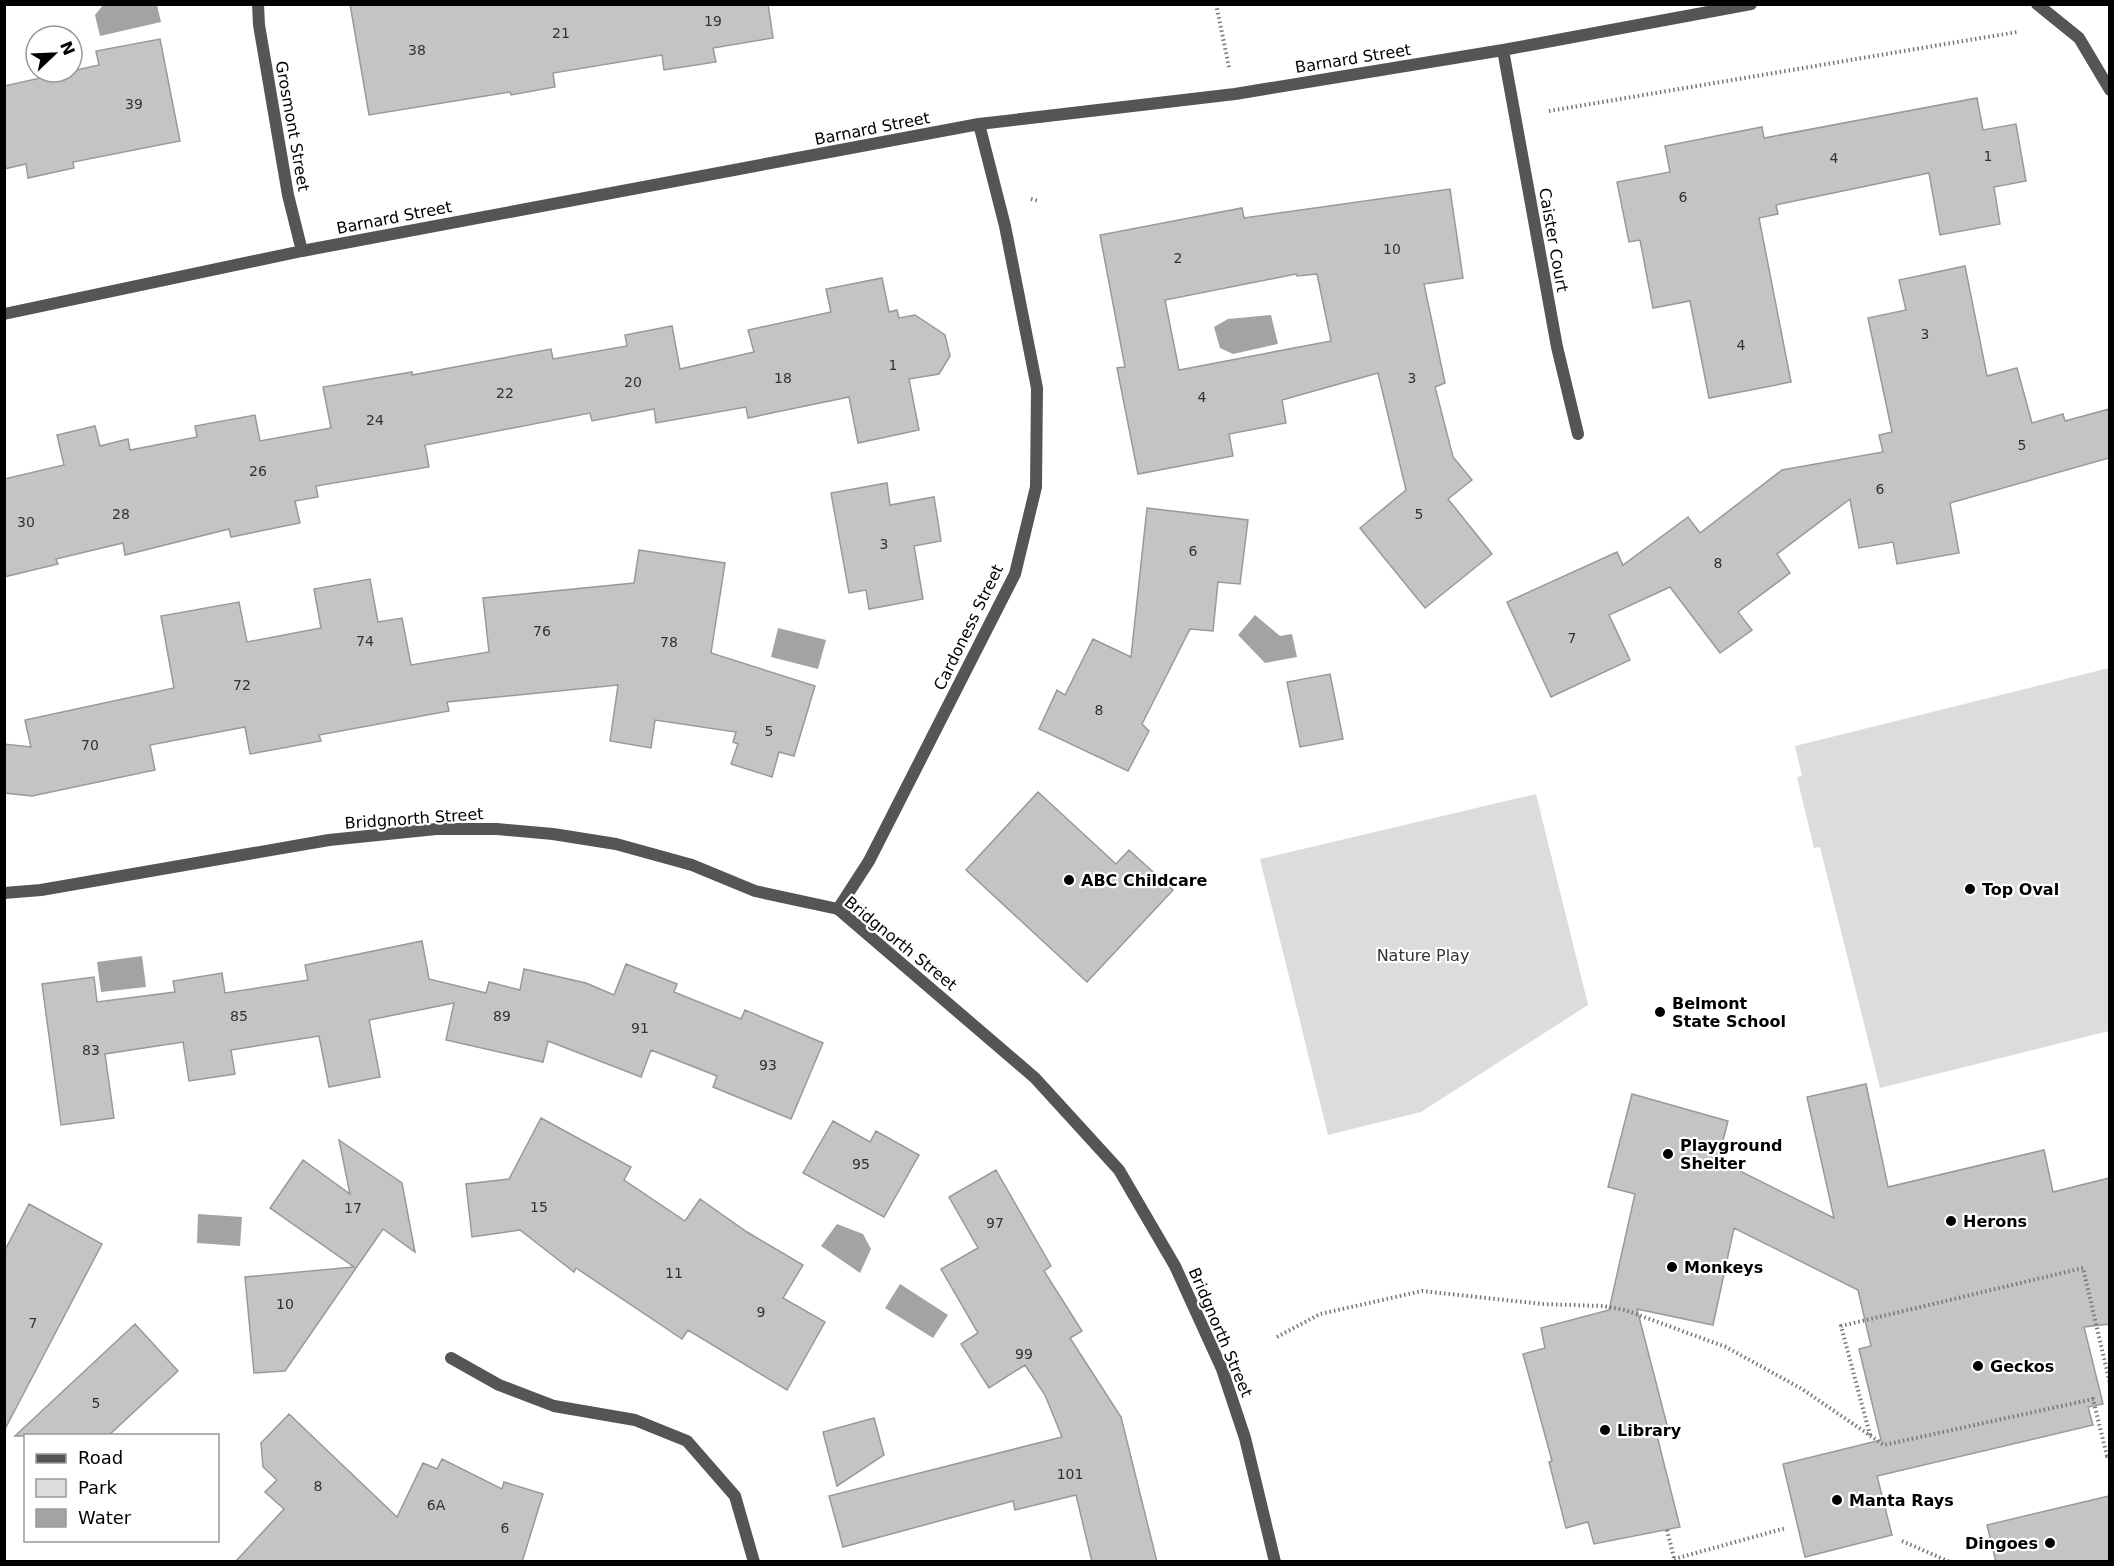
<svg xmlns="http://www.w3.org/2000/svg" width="2114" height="1566" font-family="'DejaVu Sans',sans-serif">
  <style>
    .green { fill: #dcdcdc }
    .water { fill: #a3a3a3 }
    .building { fill: #c4c4c4; stroke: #999; stroke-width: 1.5; fill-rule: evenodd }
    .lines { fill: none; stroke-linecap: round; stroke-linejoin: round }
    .path { stroke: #777; stroke-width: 4; stroke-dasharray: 1.5 3; stroke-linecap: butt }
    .minor { stroke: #555; stroke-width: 12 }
    .tertiary { stroke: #555; stroke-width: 12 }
    .poi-dot { fill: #000; stroke: #fff; stroke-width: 2 }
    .labels { text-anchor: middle; stroke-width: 4.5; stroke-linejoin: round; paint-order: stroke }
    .number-label { font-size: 14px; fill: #313131 }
    .street-label { font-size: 16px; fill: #000; stroke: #fff }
    .poi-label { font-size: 16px; font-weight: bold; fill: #000; stroke: #fff; text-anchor: start }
    .park-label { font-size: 16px; fill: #333; stroke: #fff }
  </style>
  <rect width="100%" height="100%" fill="#fff"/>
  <path class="green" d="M 2109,668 L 2109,1031 L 1880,1088 L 1820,847 L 1814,848 L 1797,777 L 1802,776 L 1795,746 Z
    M 1536,794 L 1588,1005 L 1421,1112 L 1328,1135 L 1260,859 Z"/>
  <path class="water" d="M 109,4 L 157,5 L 161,22 L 100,36 L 95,15 L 103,5 Z
    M 1271,315 L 1278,344 L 1233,354 L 1220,348 L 1214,327 L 1228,319 Z
    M 1255,615 L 1280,636 L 1292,634 L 1297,657 L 1265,663 L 1238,635 Z
    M 778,628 L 826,640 L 818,669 L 771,657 Z
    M 142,956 L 146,987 L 101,992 L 97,962 Z
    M 198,1214 L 242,1217 L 240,1246 L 197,1243 Z
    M 837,1224 L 863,1234 L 871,1249 L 860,1273 L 821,1246 Z
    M 900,1284 L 948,1315 L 933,1338 L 885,1308 Z"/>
  <path class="building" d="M 350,4 L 768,4 L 773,38 L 713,48 L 716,62 L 664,70 L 662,55 L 553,73 L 555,87 L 511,95 L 510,92 L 369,115 Z
    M 160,39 L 180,141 L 73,162 L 74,168 L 28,178 L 26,164 L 4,169 L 4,86 L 99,65 L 96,51 Z
    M 1977,98 L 1983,130 L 2016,124 L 2026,181 L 1994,187 L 2000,224 L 1940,235 L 1929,173 L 1776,205 L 1778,214 L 1759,218 L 1791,382 L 1709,398 L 1690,301 L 1653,308 L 1640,240 L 1629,242 L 1617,182 L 1670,172 L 1665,146 L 1762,127 L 1764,138 Z
    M 1450,189 L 1463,278 L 1424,284 L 1445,383 L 1435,387 L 1453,457 L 1472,480 L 1448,499 L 1492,554 L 1425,608 L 1360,528 L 1406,490 L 1378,373 L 1282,400 L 1286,423 L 1229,434 L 1233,456 L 1138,474 L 1117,368 L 1125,367 L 1100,235 L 1242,208 L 1244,218 ZM 1296,274 L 1297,276 L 1317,274 L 1331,341 L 1179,370 L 1165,300 Z
    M 1965,266 L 1987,376 L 2017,368 L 2032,423 L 2063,414 L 2065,421 L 2109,409 L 2109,458 L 1950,503 L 1959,553 L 1897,564 L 1893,542 L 1859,548 L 1850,499 L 1777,554 L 1790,573 L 1738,612 L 1752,630 L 1720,653 L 1670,587 L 1609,615 L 1630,660 L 1551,697 L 1507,602 L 1617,552 L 1623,565 L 1688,517 L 1700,533 L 1782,470 L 1883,452 L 1879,435 L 1892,432 L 1868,318 L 1906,310 L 1899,280 Z
    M 882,278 L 889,312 L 897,310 L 899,318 L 915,315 L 945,335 L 950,356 L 939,374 L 909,379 L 919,430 L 858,443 L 849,397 L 748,418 L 746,407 L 656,423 L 654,409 L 592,421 L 590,413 L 425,445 L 429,467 L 316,486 L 318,497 L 295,501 L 300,523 L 231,537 L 229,529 L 125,555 L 123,543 L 56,559 L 58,564 L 4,577 L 4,479 L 64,465 L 57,435 L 95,426 L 100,446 L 128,439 L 130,450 L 197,437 L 195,426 L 255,415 L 260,441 L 331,428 L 323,387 L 412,372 L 412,375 L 551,349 L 553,359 L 627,346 L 625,335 L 672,326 L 680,369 L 754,352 L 748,330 L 831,312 L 826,289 Z
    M 887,483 L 890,505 L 934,497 L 941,541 L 914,546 L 923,599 L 869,609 L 866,590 L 849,593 L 831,493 Z
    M 1147,508 L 1248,520 L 1240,584 L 1218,582 L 1213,631 L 1190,629 L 1142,724 L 1149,731 L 1128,771 L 1039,729 L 1057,690 L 1065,695 L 1093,639 L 1131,657 Z
    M 639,550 L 725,563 L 711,653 L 815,686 L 794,756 L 779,752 L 772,777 L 731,764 L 738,744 L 733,742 L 736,732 L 655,720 L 651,748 L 610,741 L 618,685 L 447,702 L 449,711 L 319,735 L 321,741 L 250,754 L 245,727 L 150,745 L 155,770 L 32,796 L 4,793 L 4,744 L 31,747 L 25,720 L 174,688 L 161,616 L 239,602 L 247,642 L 321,628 L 314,589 L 370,579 L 378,622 L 402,618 L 411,665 L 489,652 L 483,598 L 634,583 Z
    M 1330,674 L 1343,739 L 1300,747 L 1287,682 Z
    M 1038,792 L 1116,864 L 1129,850 L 1173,890 L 1087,982 L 966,870 Z
    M 422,941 L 429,979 L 486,993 L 489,982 L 520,990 L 524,969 L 586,983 L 614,995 L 626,964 L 677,984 L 674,992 L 741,1019 L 745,1010 L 823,1043 L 791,1119 L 713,1087 L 717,1076 L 651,1050 L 641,1077 L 548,1041 L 543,1062 L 446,1040 L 454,1003 L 369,1020 L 380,1077 L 329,1087 L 319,1036 L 231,1050 L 235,1074 L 189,1081 L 183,1042 L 105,1054 L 114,1118 L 61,1125 L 42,984 L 94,977 L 97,1002 L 175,992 L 173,981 L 222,973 L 225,993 L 308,980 L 305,965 Z
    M 1866,1084 L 1888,1187 L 2044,1150 L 2053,1192 L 2109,1178 L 2109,1324 L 2084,1327 L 2103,1404 L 2088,1407 L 2093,1425 L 1877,1476 L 1892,1535 L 1805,1557 L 1783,1464 L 1881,1440 L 1859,1349 L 1871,1346 L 1858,1290 L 1734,1228 L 1713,1325 L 1637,1309 L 1668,1429 L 1656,1432 L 1680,1527 L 1594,1544 L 1588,1522 L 1566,1528 L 1549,1462 L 1552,1461 L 1523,1354 L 1545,1348 L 1541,1328 L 1609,1310 L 1635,1194 L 1608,1187 L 1632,1094 L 1728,1121 L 1718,1160 L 1834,1218 L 1807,1097 Z
    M 541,1118 L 631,1167 L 624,1180 L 685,1221 L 700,1199 L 747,1232 L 803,1265 L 783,1298 L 825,1322 L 787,1390 L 688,1330 L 682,1339 L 576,1268 L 574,1272 L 520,1230 L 472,1237 L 466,1184 L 509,1179 Z
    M 833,1121 L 870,1142 L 876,1131 L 919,1155 L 884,1217 L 803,1173 Z
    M 339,1140 L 402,1183 L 415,1252 L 383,1229 L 285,1371 L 254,1373 L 245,1277 L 354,1267 L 270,1208 L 303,1160 L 350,1194 Z
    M 996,1170 L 1051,1266 L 1044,1271 L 1082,1331 L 1070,1338 L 1121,1417 L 1157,1562 L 1092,1562 L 1076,1495 L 1015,1510 L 1013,1501 L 843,1547 L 829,1496 L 1062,1437 L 1045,1395 L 1025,1365 L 989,1388 L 961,1344 L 978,1333 L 941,1269 L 978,1248 L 949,1197 Z
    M 29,1204 L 102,1244 L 4,1431 L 4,1252 Z
    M 135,1324 L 178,1371 L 108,1436 L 15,1436 Z
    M 289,1414 L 397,1517 L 423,1463 L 437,1469 L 442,1459 L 502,1489 L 504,1482 L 543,1494 L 522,1562 L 235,1562 L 284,1509 L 265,1492 L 277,1480 L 263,1467 L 261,1443 Z
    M 874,1418 L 884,1455 L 837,1486 L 823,1432 Z
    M 2109,1496 L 2109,1562 L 1996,1562 L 1987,1525 Z"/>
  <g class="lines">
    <path class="path" d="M 1216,4 L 1229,67
      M 1549,111 L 2017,32
      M 1031,199 L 1039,201
      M 1277,1337 L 1320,1314 L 1422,1291 L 1542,1304 L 1603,1306 L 1625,1310 L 1726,1347 L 1802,1389 L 1884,1445 L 2093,1399 L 2107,1456 L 2110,1455
      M 1870,1435 L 1841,1326 L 2083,1268 L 2110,1384
      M 1667,1530 L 1675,1562
      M 1902,1541 L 1950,1562
      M 1674,1559 L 1786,1528"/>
    <path class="minor" d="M 258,4 L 259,25 L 288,195 L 302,251
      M 2037,4 L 2079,38 L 2110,90
      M 1503,50 L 1557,347 L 1578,434
      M 4,314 L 302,251 L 979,124 L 1235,94 L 1503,50 L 1751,4
      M 838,909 L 869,861 L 1015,574 L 1036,487 L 1037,388 L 1005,226 L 979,124
      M 451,1358 L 499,1385 L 554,1406 L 635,1420 L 687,1441 L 735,1496 L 754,1562"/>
    <path class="tertiary" d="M 4,893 L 41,890 L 329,840 L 436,829 L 497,829 L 553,834 L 616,844 L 692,865 L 755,891 L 838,909 L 1035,1078 L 1119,1170 L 1175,1266 L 1222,1369 L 1245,1438 L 1275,1562"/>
  </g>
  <g class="poi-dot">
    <circle cx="1069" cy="880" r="6"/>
    <circle cx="1970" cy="889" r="6"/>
    <circle cx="1660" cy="1012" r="6"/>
    <circle cx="1668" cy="1154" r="6"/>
    <circle cx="1951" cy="1221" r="6"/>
    <circle cx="1672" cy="1267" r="6"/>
    <circle cx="1978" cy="1366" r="6"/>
    <circle cx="1605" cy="1430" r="6"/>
    <circle cx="1837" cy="1500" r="6"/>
    <circle cx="2050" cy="1543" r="6"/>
  </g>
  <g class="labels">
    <g class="number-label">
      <text x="713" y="26">19</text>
      <text x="561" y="38">21</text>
      <text x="417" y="55">38</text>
      <text x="134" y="109">39</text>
      <text x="1988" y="161">1</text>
      <text x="1834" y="163">4</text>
      <text x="1683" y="202">6</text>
      <text x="1392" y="254">10</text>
      <text x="1178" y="263">2</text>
      <text x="1925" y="339">3</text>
      <text x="1741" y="350">4</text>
      <text x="893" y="370">1</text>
      <text x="783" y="383">18</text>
      <text x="1412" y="383">3</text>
      <text x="633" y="387">20</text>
      <text x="505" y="398">22</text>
      <text x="1202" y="402">4</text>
      <text x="375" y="425">24</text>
      <text x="2022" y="450">5</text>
      <text x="258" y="476">26</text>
      <text x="1880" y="494">6</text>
      <text x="121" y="519">28</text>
      <text x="1419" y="519">5</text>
      <text x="26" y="527">30</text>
      <text x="884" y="549">3</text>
      <text x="1193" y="556">6</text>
      <text x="1718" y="568">8</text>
      <text x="542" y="636">76</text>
      <text x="1572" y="643">7</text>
      <text x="365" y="646">74</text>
      <text x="669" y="647">78</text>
      <text x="242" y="690">72</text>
      <text x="1099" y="715">8</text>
      <text x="769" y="736">5</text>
      <text x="90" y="750">70</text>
      <text x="239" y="1021">85</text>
      <text x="502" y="1021">89</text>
      <text x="640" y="1033">91</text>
      <text x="91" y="1055">83</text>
      <text x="768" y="1070">93</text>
      <text x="861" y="1169">95</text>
      <text x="539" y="1212">15</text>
      <text x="353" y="1213">17</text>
      <text x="995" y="1228">97</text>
      <text x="674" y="1278">11</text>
      <text x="285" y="1309">10</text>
      <text x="761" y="1317">9</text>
      <text x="33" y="1328">7</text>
      <text x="1024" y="1359">99</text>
      <text x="96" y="1408">5</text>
      <text x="1070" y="1479">101</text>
      <text x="318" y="1491">8</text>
      <text x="436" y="1510">6A</text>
      <text x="505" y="1533">6</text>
    </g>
    <g class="street-label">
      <text transform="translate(1353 58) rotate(-9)" y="6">Barnard Street</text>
      <text transform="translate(293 126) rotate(80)" y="6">Grosmont Street</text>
      <text transform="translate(872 128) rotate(-11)" y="6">Barnard Street</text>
      <text transform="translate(394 217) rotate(-11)" y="6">Barnard Street</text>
      <text transform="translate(1554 240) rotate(80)" y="6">Caister Court</text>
      <text transform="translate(968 627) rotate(-64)" y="6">Cardoness Street</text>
      <text transform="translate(414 818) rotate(-4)" y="6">Bridgnorth Street</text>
      <text transform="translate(901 943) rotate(39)" y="6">Bridgnorth Street</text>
      <text transform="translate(1221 1332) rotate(67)" y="6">Bridgnorth Street</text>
    </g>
    <g class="poi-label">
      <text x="1081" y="886">ABC Childcare</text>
      <text x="1982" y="895">Top Oval</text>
      <text x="1672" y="1009">Belmont<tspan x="1672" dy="18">State School</tspan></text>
      <text x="1680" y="1151">Playground<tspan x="1680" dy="18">Shelter</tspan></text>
      <text x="1963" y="1227">Herons</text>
      <text x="1684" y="1273">Monkeys</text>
      <text x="1990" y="1372">Geckos</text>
      <text x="1617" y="1436">Library</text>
      <text x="1849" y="1506">Manta Rays</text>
      <text x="2038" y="1549" text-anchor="end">Dingoes</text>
    </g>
    <g class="park-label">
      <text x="1423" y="961">Nature Play</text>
    </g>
  </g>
  <rect width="2114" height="1566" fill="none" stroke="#000000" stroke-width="12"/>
  <rect x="24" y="1434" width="195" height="108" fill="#ffffff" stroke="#999999" stroke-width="1.5"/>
  <rect x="36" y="1454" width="30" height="9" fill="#555555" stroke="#999999" stroke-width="1.5"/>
  <text x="78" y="1464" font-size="18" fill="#000000">Road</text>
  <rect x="36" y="1479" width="30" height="18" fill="#dcdcdc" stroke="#999999" stroke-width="1.5"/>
  <text x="78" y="1494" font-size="18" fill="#000000">Park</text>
  <rect x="36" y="1509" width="30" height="18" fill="#a3a3a3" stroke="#999999" stroke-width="1.5"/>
  <text x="78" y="1524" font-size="18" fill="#000000">Water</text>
  <g transform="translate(54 54) rotate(67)"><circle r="28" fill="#ffffff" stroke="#999999" stroke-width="1.5"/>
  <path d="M0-4.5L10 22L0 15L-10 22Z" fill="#000000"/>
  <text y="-9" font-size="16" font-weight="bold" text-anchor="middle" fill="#000000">N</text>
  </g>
</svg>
